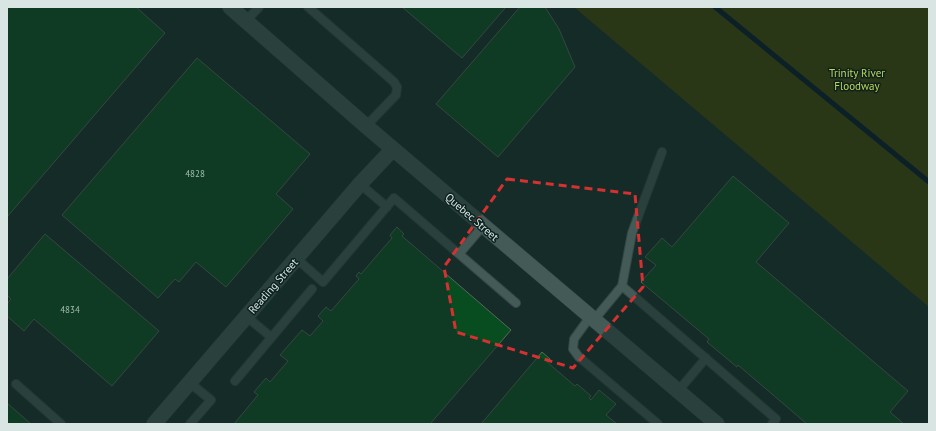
<svg xmlns="http://www.w3.org/2000/svg" width="936" height="431" font-family="'PT Sans',sans-serif">
  <style>
    .green { fill: #404603 }
    .lines { fill: none; stroke-linecap: round; stroke-linejoin: round }
    .stream { stroke: #021226; stroke-width: 5 }
    .building { fill: #084d20; stroke: #59695b }
    .lane-casing { stroke: #354643; stroke-width: 10 }
    .street-casing { stroke: #354643; stroke-width: 16 }
    .lane { stroke: #435a56; stroke-width: 8 }
    .street { stroke: #435a56; stroke-width: 15 }
    .marked { fill: none; stroke: #d63131; stroke-width: 3; stroke-dasharray: 8 5; stroke-linejoin: round }
    .labels { text-anchor: middle; stroke-width: 3; stroke-linejoin: round; paint-order: stroke }
    .number-label { font-size: 9px; fill: #a4bfb2 }
    .park-label { font-size: 11px; fill: #c6d453; stroke: #0c221f }
    .street-label { font-size: 11px; fill: #d8e5e2; stroke: #0c221f }
  </style>
  <rect width="100%" height="100%" fill="#152c28"/>
  <path class="green" d="M 574,7 L 929,7 L 929,307 Z"/>
  <g class="lines">
    <path class="stream" d="M 715,7 L 929,182"/>
  </g>
  <path class="building" d="M 7,7 L 136,7 L 165,33 L 7,217 Z
    M 402,7 L 506,7 L 462,58 Z
    M 520,7 L 545,7 L 559,29 L 575,67 L 498,157 L 436,104 Z
    M 197,58 L 310,154 L 276,194 L 293,209 L 226,287 L 196,262 L 179,282 L 175,279 L 158,298 L 62,215 Z
    M 733,176 L 789,223 L 756,262 L 908,391 L 890,412 L 904,424 L 807,424 L 738,365 L 737,367 L 707,342 L 709,339 L 641,282 L 656,265 L 645,257 L 662,238 L 672,247 Z
    M 397,227 L 404,234 L 402,236 L 511,330 L 430,424 L 234,424 L 258,395 L 254,392 L 266,378 L 270,382 L 288,361 L 280,355 L 302,330 L 310,336 L 323,321 L 318,316 L 326,307 L 331,311 L 359,279 L 356,276 L 359,272 L 361,274 L 392,238 L 390,235 Z
    M 45,234 L 159,331 L 112,386 L 34,319 L 24,331 L 7,316 L 7,304 L 11,299 L 7,295 L 7,279 Z
    M 542,352 L 550,359 L 547,362 L 575,386 L 577,384 L 591,396 L 589,398 L 591,400 L 599,390 L 616,404 L 606,415 L 617,424 L 481,424 Z
    M 7,403 L 31,424 L 7,424 Z"/>
  <g class="lines">
    <defs>
      <path id="lane" d="M 308,7 L 394,82 L 397,87 L 396,95 L 366,126
        M 246,21 L 259,7
        M 360,184 L 387,207
        M 459,254 L 516,303
        M 297,259 L 323,282 L 394,198 L 459,254 L 483,226
        M 622,286 L 632,233 L 662,152
        M 247,317 L 271,337
        M 590,317 L 574,339 L 573,349 L 579,357 L 658,424
        M 594,320 L 622,286 L 776,419 L 772,424
        M 235,381 L 312,289
        M 190,383 L 211,400 L 190,424
        M 16,384 L 61,424
        M 678,391 L 706,358"/>
      <path id="street" d="M 230,7 L 366,126 L 717,424
        M 154,424 L 360,184 L 393,149"/>
    </defs>
    <use href="#lane" class="lane-casing"/>
    <use href="#street" class="street-casing"/>
    <use href="#lane" class="lane"/>
    <use href="#street" class="street"/>
  </g>
  <path d="M0 0H936V431H0ZM 507,179 L 635,194 L 643,287 L 573,368 L 456,332 L 444,267 Z" fill="#152c28" fill-opacity=".55" fill-rule="evenodd"/>
  <path class="marked" d="M 507,179 L 635,194 L 643,287 L 573,368 L 456,332 L 444,267 Z"/>
  <g class="labels">
    <g class="number-label">
      <text x="195" y="177">4828</text>
      <text x="70" y="313">4834</text>
    </g>
    <g class="park-label">
      <text x="857" y="77">Trinity River<tspan x="857" dy="13">Floodway</tspan></text>
    </g>
    <g class="street-label">
      <text transform="translate(472 217) rotate(41)" y="4">Quebec Street</text>
      <text transform="translate(273 286) rotate(-49)" y="4">Reading Street</text>
    </g>
  </g>
  <rect width="936" height="431" fill="none" stroke="#d8e5e2" stroke-width="16"/>
</svg>
